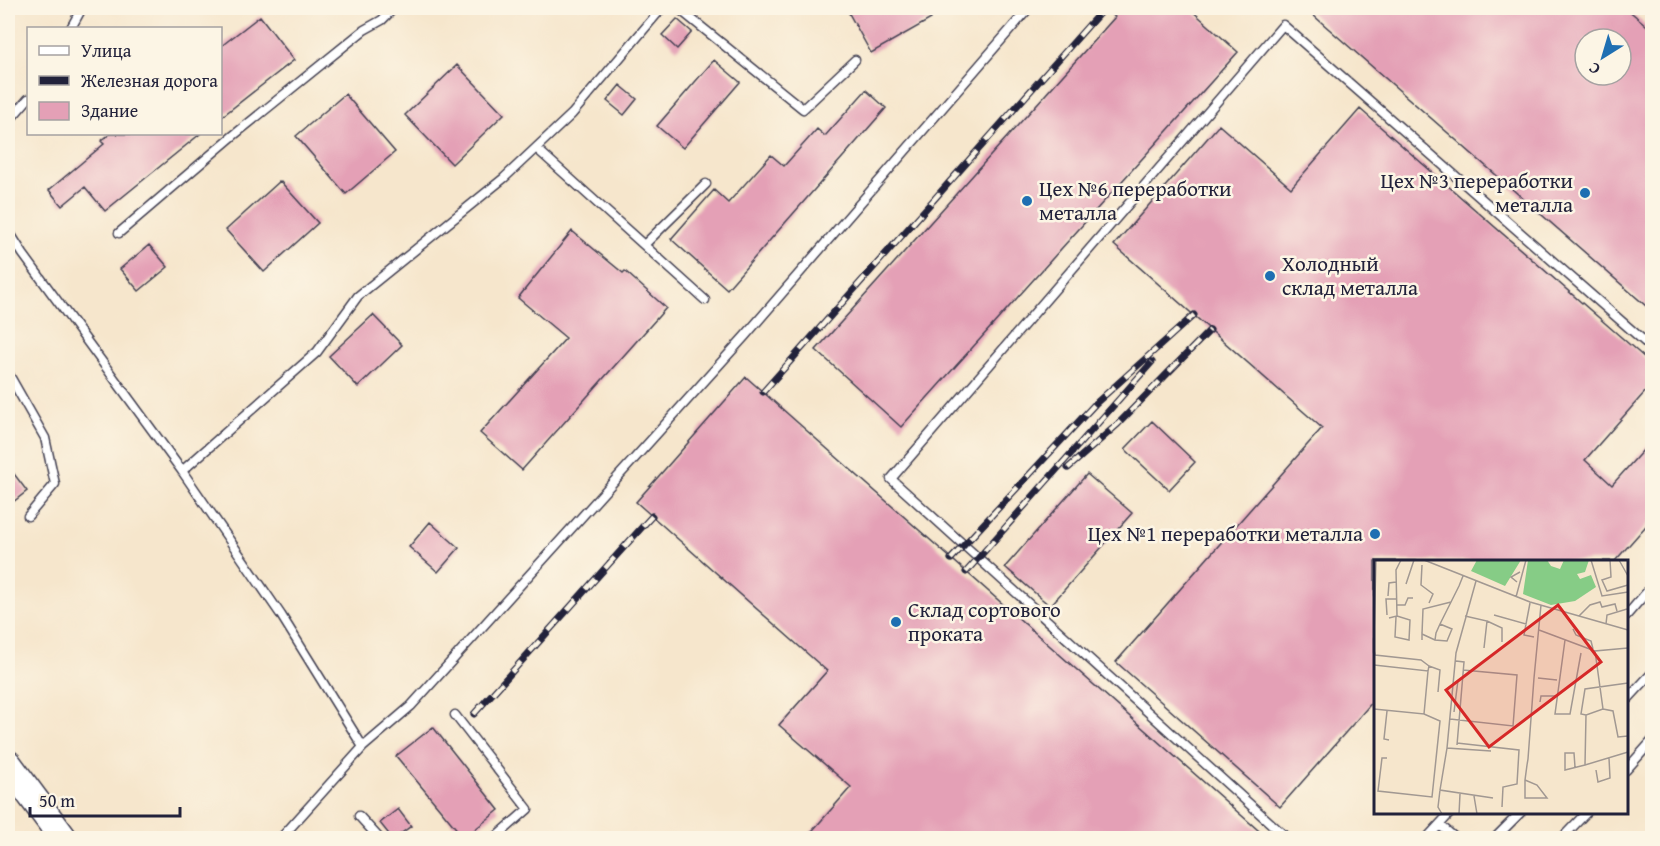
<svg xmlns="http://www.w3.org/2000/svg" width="1660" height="846" font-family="'Gentium Book Plus',serif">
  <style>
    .building { fill: #e4a0b6; fill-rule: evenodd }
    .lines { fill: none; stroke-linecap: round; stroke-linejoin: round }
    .lane-casing { stroke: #423f51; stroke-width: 11 }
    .primary-casing { stroke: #423f51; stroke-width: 30 }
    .lane { stroke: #fff; stroke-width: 8 }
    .primary { stroke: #fff; stroke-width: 27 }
    .rail-casing { stroke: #22223b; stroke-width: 7 }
    .rail { stroke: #fcf5e5; stroke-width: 4.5; stroke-dasharray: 14; stroke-linecap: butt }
    .poi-dot { fill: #1f6fb2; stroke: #fcf5e5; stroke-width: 2 }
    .labels { text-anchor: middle; stroke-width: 5; stroke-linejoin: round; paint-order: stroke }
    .poi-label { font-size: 21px; fill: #22223b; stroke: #fcf5e5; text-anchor: start }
    .inset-road { fill: none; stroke: #a19892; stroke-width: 1.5 }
    .view { fill: #d62828; fill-opacity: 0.15; stroke: #d62828; stroke-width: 3 }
    .inset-edge { fill: none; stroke: #22223b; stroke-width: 3 }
  </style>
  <rect width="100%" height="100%" fill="#fcf5e5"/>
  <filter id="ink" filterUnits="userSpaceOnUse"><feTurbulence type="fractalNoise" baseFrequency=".0167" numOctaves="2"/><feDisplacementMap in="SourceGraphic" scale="12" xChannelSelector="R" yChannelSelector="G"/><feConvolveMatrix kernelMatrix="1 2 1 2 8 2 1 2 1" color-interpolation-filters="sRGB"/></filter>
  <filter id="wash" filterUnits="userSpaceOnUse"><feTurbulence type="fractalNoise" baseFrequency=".008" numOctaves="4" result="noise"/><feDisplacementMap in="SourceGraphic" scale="24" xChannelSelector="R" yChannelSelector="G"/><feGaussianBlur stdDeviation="1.35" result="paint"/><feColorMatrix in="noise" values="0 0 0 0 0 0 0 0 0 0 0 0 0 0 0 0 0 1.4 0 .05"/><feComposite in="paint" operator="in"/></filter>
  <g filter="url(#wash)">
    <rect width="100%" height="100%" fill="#f6e6cc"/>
    <g id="blocks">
      <path class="building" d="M 846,8 L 925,8 L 931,19 L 871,53 Z
        M 1104,8 L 1189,8 L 1238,52 L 901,427 L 816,350 L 1115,17 Z
        M 1305,8 L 1626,8 L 1653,31 L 1653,312 ZM 1585,39 L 1621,39 L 1621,75 L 1585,75 Z
        M 260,16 L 294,60 L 220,118 L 220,47 Z
        M 677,19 L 692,32 L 677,49 L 662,35 Z
        M 714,60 L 740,82 L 683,148 L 657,126 Z
        M 457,65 L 504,114 L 452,164 L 405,115 Z
        M 620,85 L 637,99 L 624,115 L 607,101 Z
        M 866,90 L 886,108 L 727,289 L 671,239 L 714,190 L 728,203 L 771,155 L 784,166 L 817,129 L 825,136 Z
        M 345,94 L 395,152 L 346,194 L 296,136 Z
        M 1360,109 L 1653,365 L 1653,383 L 1585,460 L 1612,485 L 1653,439 L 1653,518 L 1615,561 L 1375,561 L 1375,699 L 1280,807 L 1116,662 L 1322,428 L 1114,245 L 1219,125 L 1291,188 Z
        M 110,134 L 200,134 L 105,211 L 85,187 L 62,206 L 49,190 L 104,144 L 101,141 Z
        M 280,181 L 318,223 L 264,272 L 226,230 Z
        M 572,231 L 623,273 L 625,271 L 666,308 L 522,470 L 480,433 L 566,338 L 518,298 Z
        M 149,245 L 168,267 L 139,291 L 120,269 Z
        M 373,315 L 402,345 L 358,387 L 329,356 Z
        M 746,377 L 763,392 L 1267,838 L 806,838 L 851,787 L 779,725 L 827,671 L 636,502 Z
        M 1152,421 L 1195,462 L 1169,490 L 1125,449 Z
        M 8,466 L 27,491 L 8,506 Z
        M 1087,474 L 1132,513 L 1050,606 L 1005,567 Z
        M 430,522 L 459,548 L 438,572 L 409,547 Z
        M 433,727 L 499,810 L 464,838 L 396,756 Z
        M 398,809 L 411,826 L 395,838 L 392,838 L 380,823 Z"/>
    </g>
  </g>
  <g filter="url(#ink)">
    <use href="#blocks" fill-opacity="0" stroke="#423f51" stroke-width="1.5"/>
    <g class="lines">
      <defs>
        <path id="lane" d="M 678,8 L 803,109 L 855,60
          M 71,28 L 82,8
          M 8,122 L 28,99
          M 536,148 L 705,300
          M 8,230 L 23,254 L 182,471 L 281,615 L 363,747
          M 119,233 L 234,135 L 364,30 L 382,20 L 394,8
          M 644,245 L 706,184
          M 8,373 L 45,438 L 55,484 L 28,516
          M 182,471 L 317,352 L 358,296 L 504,178 L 572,114 L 662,8
          M 1626,616 L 1652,586
          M 1626,701 L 1652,673
          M 455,715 L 528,809 L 495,838
          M 1626,770 L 1652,741
          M 359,816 L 379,838
          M 1440,825 L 1455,838
          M 281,838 L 363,747 L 411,706 L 745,336 L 1029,8
          M 1287,838 L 891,479 L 1283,25 L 1652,348
          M 1427,838 L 1451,812
          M 1495,838 L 1521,812
          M 1562,838 L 1587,812"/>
        <path id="primary" d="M 8,764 L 63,838"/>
      </defs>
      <use href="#lane" class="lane-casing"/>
      <use href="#primary" class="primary-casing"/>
      <use href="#lane" class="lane"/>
      <use href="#primary" class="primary"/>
      <defs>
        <path id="rail" d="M 763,392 L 1104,8
          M 1068,468 L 1118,424 L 1210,330
          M 951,559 L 1095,404 L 1194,315
          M 966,572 L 1152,362
          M 474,714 L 652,516"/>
      </defs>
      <use href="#rail" class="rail-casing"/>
      <use href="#rail" class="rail"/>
    </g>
  </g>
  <g class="poi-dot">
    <circle cx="1585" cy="193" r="6"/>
    <circle cx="1027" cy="201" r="6"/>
    <circle cx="1270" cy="276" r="6"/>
    <circle cx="1375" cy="534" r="6"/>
    <circle cx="896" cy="622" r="6"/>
  </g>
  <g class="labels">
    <g class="poi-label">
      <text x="1573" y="188" text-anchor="end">Цех №3 переработки<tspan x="1573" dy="24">металла</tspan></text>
      <text x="1039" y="196">Цех №6 переработки<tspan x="1039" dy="24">металла</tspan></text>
      <text x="1282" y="271">Холодный<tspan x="1282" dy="24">склад металла</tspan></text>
      <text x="1363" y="541" text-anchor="end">Цех №1 переработки металла</text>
      <text x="908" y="617">Склад сортового<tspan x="908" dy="24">проката</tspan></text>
    </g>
  </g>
  <g transform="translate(1374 560)">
    <rect width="254" height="254" fill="#f6e6cc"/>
    <path d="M 103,0 L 147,0 L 131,26 L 97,11 ZM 154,0 L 173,0 L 177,6 L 186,9 L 190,0 L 215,0 L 211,12 L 203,14 L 206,19 L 217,15 L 222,27 L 201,41 L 177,45 L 149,34 Z" fill="#86cc86"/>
    <path class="inset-road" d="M 50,0 L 156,42 L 254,70M 217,0 L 228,36 L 254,32M 236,0 L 237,17 L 228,20 L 233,31 L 254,25M 245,0 L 254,16M 48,5 L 47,25 L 59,34 L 55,43M 102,21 L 82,93 L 73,188 L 117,191M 143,22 L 137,17 L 146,12M 32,24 L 40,0M 14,36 L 15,23 L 22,22M 142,37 L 152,0M 23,45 L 31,45 L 34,38 L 39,38M 13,55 L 12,39 L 23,39M 120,55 L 152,64 L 156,43M 91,56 L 113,61 L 110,88M 205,56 L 216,45 L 226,42 L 228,47 L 241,44 L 243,51M 22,57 L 21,77 L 35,80 L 36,60 L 23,56M 15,58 L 23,56 L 22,10 L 27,0M 113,61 L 128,68 L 128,82M 66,64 L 78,69 L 73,81 L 61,80 L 62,73 L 66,64 L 85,26 L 89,16M 152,64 L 150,75 L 160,77M 232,64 L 233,55 L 253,49M 199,69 L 202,75 L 217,81 L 219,89M 165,70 L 221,91M 48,74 L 49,49 L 77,42M 0,76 L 2,0M 48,80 L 48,74 L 61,80M 191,80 L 181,154 L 196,154 L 207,93M 0,90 L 1,95 L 47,100 L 55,106 L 54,111 L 0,105M 82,101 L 90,102 L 83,185M 55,106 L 66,110 L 64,132M 164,118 L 183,120M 166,142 L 167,136 L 182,136M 0,149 L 50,154 L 54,111M 229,149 L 239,151 L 244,177 L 254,176M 13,151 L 10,179 L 15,180M 80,152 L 84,120M 212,155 L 207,154 L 211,129 L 254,123M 76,159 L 139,166 L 143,115 L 89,110M 83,183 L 145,190 L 143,224 L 129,227 L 128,247M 73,188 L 66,230 L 119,238M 13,198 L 8,198 L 4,231 L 58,237 L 66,161 L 50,154M 211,205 L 212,155 L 229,149 L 221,91 L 254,88M 201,207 L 200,193 L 191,193 L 191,210 L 211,205 L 254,192M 222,210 L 224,222 L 236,218 L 235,198M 151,220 L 163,225 L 173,238 L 151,238 L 151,220 L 153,205 L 154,199 L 160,118 L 167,45M 66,230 L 64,247 L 68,254M 100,236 L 103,254M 85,254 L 86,234"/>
    <path class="view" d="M 184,45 L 227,102 L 115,187 L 72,130 Z"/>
    <rect width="254" height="254" class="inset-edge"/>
  </g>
  <rect width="1660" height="846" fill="none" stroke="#fcf5e5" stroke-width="30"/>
  <rect x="27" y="27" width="195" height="108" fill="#fcf5e5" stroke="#a5a1a1" stroke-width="1.5"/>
  <rect x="39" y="46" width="30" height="9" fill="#ffffff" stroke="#a5a1a1" stroke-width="1.5"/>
  <text x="81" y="57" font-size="18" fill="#22223b">Улица</text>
  <rect x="39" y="76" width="30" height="9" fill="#22223b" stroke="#a5a1a1" stroke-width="1.5"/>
  <text x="81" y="87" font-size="18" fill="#22223b">Железная дорога</text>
  <rect x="39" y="102" width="30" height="18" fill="#e4a0b6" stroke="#a5a1a1" stroke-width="1.5"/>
  <text x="81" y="117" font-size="18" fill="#22223b">Здание</text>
  <g transform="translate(1603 57) rotate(217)"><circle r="28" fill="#fcf5e5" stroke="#a5a1a1" stroke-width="1.5"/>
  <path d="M0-4.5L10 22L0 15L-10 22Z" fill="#1f6fb2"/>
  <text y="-9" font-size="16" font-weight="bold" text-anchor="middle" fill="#22223b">С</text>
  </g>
  <path d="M30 807v9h150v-9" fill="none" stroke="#22223b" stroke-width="3"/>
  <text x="39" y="807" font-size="18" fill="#22223b" stroke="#fcf5e5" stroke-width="4.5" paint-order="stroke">50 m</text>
</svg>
